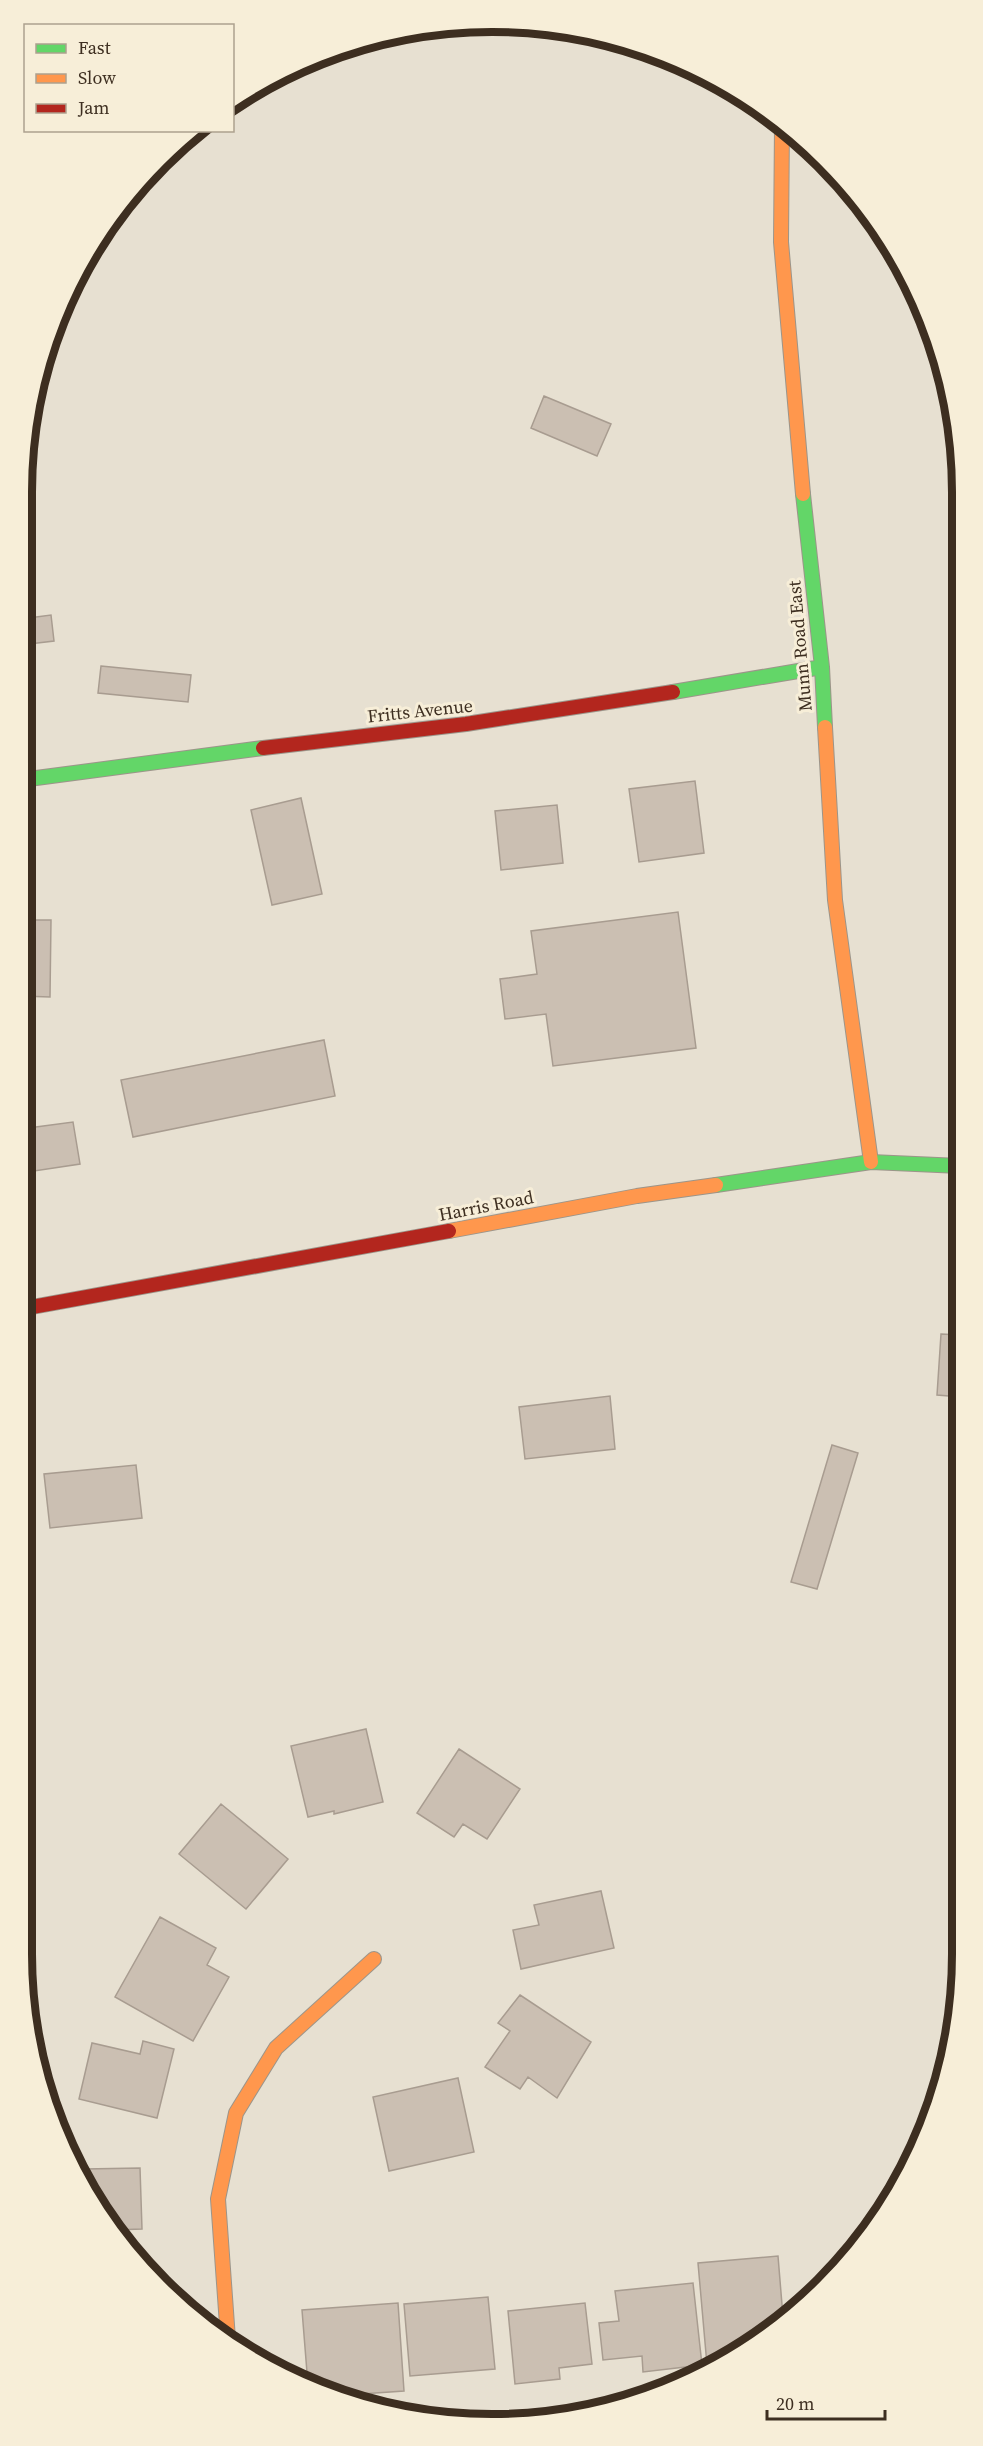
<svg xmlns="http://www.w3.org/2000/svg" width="983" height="2446" font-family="'Source Serif 4',serif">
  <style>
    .building { fill: #cbbfb2; stroke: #a89c90; stroke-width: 1.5 }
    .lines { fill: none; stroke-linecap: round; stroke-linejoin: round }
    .fast-casing { stroke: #9c958a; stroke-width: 16 }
    .slow-casing { stroke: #9c958a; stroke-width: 16 }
    .jam-casing { stroke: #9c958a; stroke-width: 16 }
    .fast { stroke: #63d668; stroke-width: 14 }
    .slow { stroke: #ff974d; stroke-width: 14 }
    .jam { stroke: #b3261e; stroke-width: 14 }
    .labels { text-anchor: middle; stroke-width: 6; stroke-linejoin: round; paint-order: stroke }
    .street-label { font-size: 18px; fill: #3d2e20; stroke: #f7eed8 }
    .rim { fill: none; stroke: #3d2e20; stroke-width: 8 }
  </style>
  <rect width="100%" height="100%" fill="#e7e0d1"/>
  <path class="building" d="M 544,396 L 611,424 L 597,456 L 531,428 Z
    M 51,615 L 54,641 L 21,645 L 21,619 Z
    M 101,666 L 191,675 L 188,702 L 98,693 Z
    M 695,781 L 704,853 L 639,862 L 629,789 Z
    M 301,798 L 322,894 L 272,905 L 251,810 Z
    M 557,805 L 563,863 L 501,870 L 495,811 Z
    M 678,912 L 696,1048 L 553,1066 L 546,1014 L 505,1019 L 500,979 L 537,974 L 531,931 Z
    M 21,920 L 51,920 L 50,997 L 21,996 Z
    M 324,1040 L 335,1096 L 133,1137 L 121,1080 Z
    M 73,1122 L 80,1164 L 21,1173 L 21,1129 Z
    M 941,1334 L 960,1335 L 961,1397 L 937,1395 Z
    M 610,1396 L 615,1449 L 525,1459 L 519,1407 Z
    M 832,1445 L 858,1453 L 817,1589 L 791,1582 Z
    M 136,1465 L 142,1518 L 50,1528 L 44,1474 Z
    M 366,1729 L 383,1802 L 334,1814 L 334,1811 L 308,1817 L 291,1746 Z
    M 459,1749 L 520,1789 L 487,1839 L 463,1824 L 454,1837 L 417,1813 Z
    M 221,1804 L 288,1859 L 246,1909 L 179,1854 Z
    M 601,1891 L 614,1948 L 521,1969 L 513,1930 L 539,1925 L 534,1905 Z
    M 160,1917 L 216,1948 L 207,1965 L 229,1977 L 193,2041 L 115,1997 Z
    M 520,1995 L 591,2042 L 557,2098 L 528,2077 L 520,2089 L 485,2067 L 510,2031 L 498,2023 Z
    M 143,2041 L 174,2049 L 157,2118 L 79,2099 L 92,2043 L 140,2054 Z
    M 458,2078 L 474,2152 L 389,2171 L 373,2097 Z
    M 140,2168 L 142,2229 L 113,2230 L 85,2191 L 84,2169 Z
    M 778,2256 L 783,2317 L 753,2346 L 718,2365 L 707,2365 L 698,2263 Z
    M 693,2283 L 702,2365 L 643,2372 L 642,2356 L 603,2360 L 599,2323 L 619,2321 L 615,2291 Z
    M 488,2297 L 495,2369 L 410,2376 L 404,2304 Z
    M 398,2303 L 404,2391 L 332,2396 L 308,2385 L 302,2310 Z
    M 585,2303 L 592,2364 L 559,2368 L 560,2379 L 515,2384 L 508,2311 Z"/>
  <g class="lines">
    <defs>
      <path id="fast" d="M 803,494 L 822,667 L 825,727
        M 673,692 L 822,667
        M 21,780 L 263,748
        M 716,1185 L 871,1162 L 960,1166"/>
      <path id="slow" d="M 782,125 L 781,242 L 803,494
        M 825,727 L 835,900 L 871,1162
        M 449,1231 L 637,1196 L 716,1185
        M 228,2339 L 218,2199 L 236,2113 L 276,2048 L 374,1959"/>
      <path id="jam" d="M 263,748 L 466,724 L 673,692
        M 21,1309 L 449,1231"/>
    </defs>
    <use href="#fast" class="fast-casing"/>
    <use href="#slow" class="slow-casing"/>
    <use href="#jam" class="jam-casing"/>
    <use href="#fast" class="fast"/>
    <use href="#slow" class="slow"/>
    <use href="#jam" class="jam"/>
  </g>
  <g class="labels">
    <g class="street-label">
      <text transform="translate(800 646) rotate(-95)" y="6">Munn Road East</text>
      <text transform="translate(420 711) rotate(-6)" y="6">Fritts Avenue</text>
      <text transform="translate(486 1206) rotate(-11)" y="6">Harris Road</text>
    </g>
  </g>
  <path d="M0 0H983V2446H0ZM492 32H492A460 460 0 0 1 952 492V1954A460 460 0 0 1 492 2414H492A460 460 0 0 1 32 1954V492A460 460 0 0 1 492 32Z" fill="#f7eed8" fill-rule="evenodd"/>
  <path class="rim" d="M492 32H492A460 460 0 0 1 952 492V1954A460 460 0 0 1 492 2414H492A460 460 0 0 1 32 1954V492A460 460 0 0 1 492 32Z"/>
  <rect x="24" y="24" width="210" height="108" fill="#f7eed8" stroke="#ada18e" stroke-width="1.5"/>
  <rect x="36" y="44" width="30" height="9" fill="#63d668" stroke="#ada18e" stroke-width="1.5"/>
  <text x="78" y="54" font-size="18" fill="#3d2e20">Fast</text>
  <rect x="36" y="74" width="30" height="9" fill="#ff974d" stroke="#ada18e" stroke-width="1.5"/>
  <text x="78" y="84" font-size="18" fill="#3d2e20">Slow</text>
  <rect x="36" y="104" width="30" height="9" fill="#b3261e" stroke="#ada18e" stroke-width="1.5"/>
  <text x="78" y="114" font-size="18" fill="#3d2e20">Jam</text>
  <path d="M767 2410v9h118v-9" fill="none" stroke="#3d2e20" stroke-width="3"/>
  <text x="776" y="2410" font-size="18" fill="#3d2e20" stroke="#f7eed8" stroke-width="4.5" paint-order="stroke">20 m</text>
</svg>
